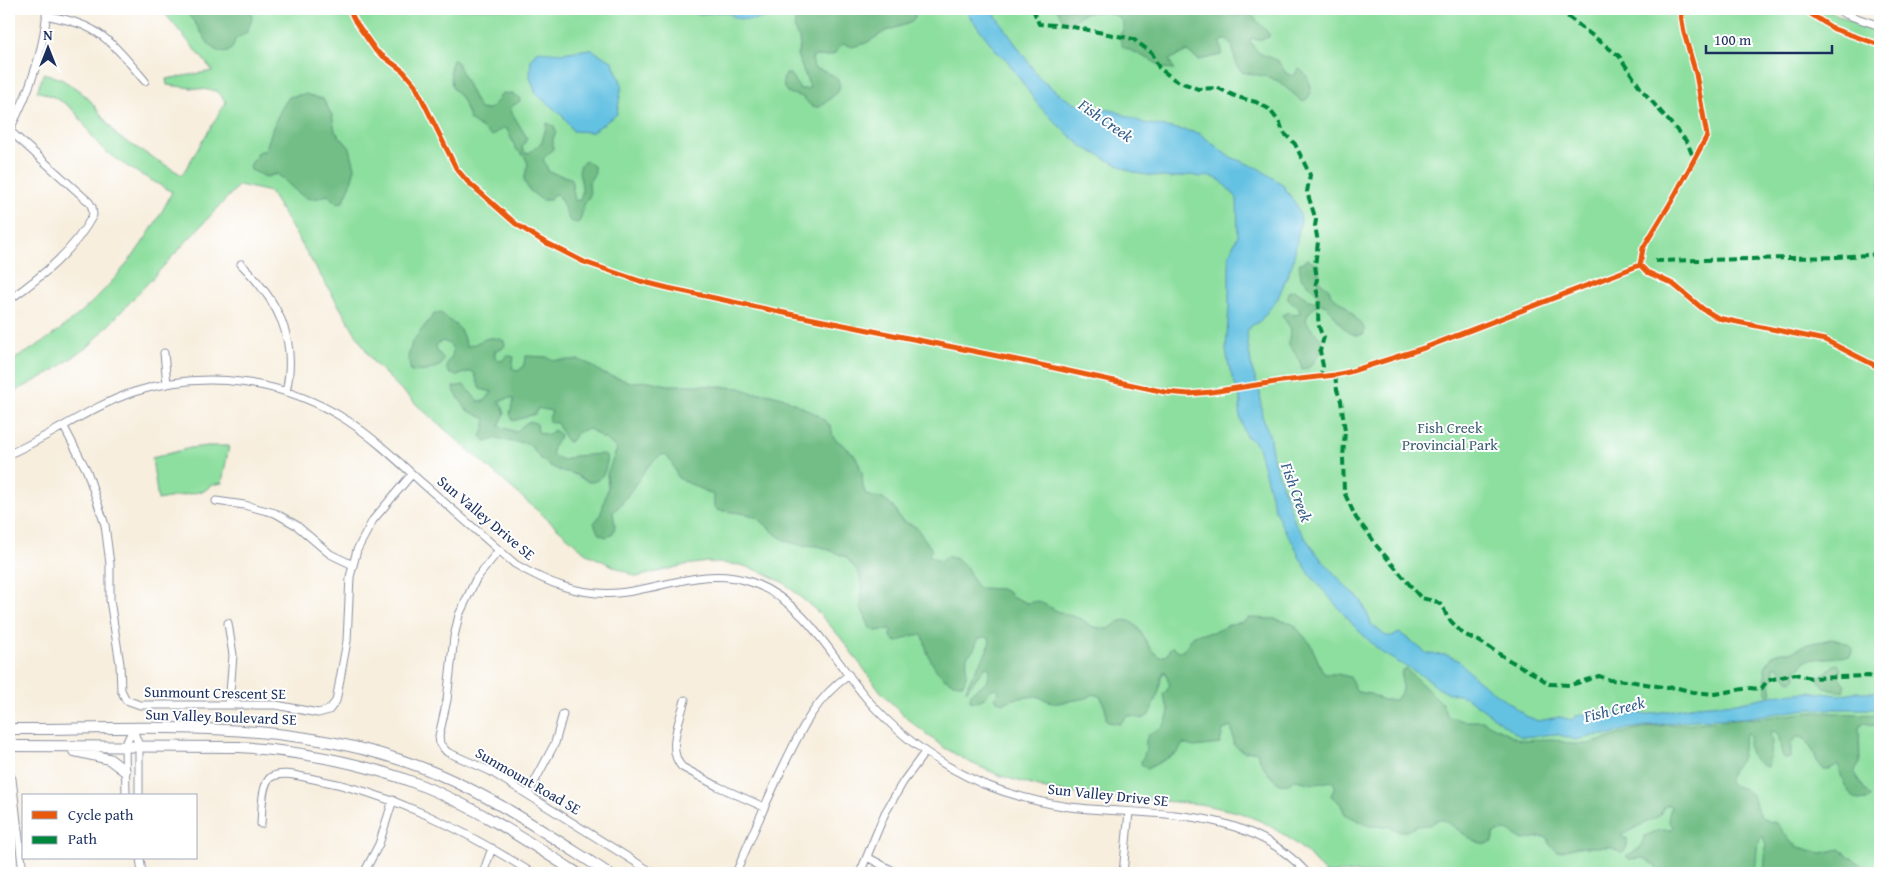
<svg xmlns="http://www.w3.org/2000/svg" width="1889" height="882" font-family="'Gentium Book Plus',serif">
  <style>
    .green { fill: #8ddf9f; stroke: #54877e }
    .forest { fill: #72be86; stroke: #467672 }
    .water { fill: #64c1e2; stroke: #4078a0 }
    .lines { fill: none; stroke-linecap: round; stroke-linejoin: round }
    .minor-casing { stroke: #898e9e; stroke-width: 9 }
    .secondary-casing { stroke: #898e9e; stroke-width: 12 }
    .minor { stroke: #fff; stroke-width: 7 }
    .secondary { stroke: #fff; stroke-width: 10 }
    .quiet { stroke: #00873e; stroke-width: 4; stroke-dasharray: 8 4; stroke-linecap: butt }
    .cycleway-casing { stroke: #fff; stroke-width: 8 }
    .cycleway { stroke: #e8590c; stroke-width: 5 }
    .labels { text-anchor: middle; stroke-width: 4; stroke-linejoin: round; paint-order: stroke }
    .park-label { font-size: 15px; fill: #385b6e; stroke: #fff }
    .street-label { font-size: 15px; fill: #1b2f5e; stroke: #fff }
    .water-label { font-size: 16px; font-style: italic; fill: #315b86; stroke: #fff }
  </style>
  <rect width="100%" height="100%" fill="#fff"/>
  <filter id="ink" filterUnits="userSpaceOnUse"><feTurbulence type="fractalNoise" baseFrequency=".02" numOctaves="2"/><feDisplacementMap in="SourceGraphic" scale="10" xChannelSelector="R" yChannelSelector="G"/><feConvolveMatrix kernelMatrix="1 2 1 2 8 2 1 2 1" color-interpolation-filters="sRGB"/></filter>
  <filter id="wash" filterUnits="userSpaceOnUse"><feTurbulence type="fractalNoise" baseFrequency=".0096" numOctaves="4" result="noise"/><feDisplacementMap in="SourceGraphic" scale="20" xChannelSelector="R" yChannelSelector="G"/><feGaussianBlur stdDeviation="1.12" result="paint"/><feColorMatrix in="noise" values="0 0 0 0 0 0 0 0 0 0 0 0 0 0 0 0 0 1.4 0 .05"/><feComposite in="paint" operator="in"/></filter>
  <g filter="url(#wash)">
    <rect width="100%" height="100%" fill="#f7eedd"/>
    <path class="green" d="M 161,9 L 1826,9 L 1844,18 L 1880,31 L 1880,873 L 1467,873 L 1461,871 L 1325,873 L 1307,853 L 1286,836 L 1263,822 L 1238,812 L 1199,804 L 1078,794 L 1046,789 L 1001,776 L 971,763 L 943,747 L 906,718 L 881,692 L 840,637 L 819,613 L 784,583 L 762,572 L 741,565 L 707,562 L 685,565 L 637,577 L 587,554 L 417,405 L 373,362 L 270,192 L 239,185 L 90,345 L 55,370 L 9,395 L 9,362 C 79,326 138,263 172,192 C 150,179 125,167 105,151 C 94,142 88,129 79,117 C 69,103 53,96 37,91 L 44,73 L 61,79 L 77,89 L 90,100 L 117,136 L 182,175 L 226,102 L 217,91 L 167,85 L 166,79 L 213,71 Z
      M 208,446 L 229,446 L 222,483 L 212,485 L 204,491 L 158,500 L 152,458 L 190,448 Z"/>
    <path class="forest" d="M 181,9 L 252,9 L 252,18 L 248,30 L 246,33 L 235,39 C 233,57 218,56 208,43 C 200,31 193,17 181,9 Z
      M 798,9 L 912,9 L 915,14 L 915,17 L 910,23 L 886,31 L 866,43 L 852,47 L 844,44 C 839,46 839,49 836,52 C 830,58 822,56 815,56 L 812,58 L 814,68 C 826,72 845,76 838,92 L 820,107 L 812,107 L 803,97 L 788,93 L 784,88 L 783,80 L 786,74 L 790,74 L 800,89 L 807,89 L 810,87 L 797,55 L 800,47 L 799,38 C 790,27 797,21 798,9 Z
      M 1057,9 L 1223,9 L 1236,17 L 1245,11 L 1251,14 L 1269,34 L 1269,37 L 1258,40 L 1251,38 L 1250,41 C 1260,59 1265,53 1278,61 L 1286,73 L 1292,76 L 1295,75 L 1298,68 C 1309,75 1317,91 1305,101 L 1302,101 L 1278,81 L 1268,77 L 1242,72 C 1231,62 1237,47 1227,39 L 1220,42 L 1222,52 L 1221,55 L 1199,60 L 1187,51 L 1169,60 L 1174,69 L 1162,68 L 1153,61 L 1123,47 L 1119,36 L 1123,30 L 1123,23 C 1116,10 1095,11 1083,14 C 1077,16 1072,25 1066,22 C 1061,20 1060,13 1057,9 Z
      M 453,59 L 456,61 L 479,108 C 490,114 498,101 502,93 L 513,94 L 519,97 L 520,101 L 511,107 L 511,111 L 527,138 L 522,148 L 525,153 L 529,153 L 542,142 L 547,123 L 554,126 L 556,132 L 553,139 L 553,149 L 543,159 L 549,172 L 571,178 L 575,201 L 579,200 C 589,186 570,168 586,161 L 594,166 L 595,173 L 589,182 L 590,195 L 584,205 L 580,221 L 577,223 L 570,221 C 564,212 565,204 557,194 L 554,194 L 550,200 L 542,200 L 529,190 L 524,180 L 528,164 L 525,157 L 516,149 L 507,129 L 503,128 L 492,136 L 470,120 L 462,99 L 452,87 L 450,69 Z
      M 305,94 L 323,99 L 332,115 L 335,131 L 350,148 L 355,168 L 349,189 L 343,202 L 336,203 L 328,195 C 324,196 317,199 313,199 C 300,199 287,181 277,174 L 266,177 L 251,170 L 250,166 L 258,152 L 266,150 C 271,130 277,114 289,97 Z
      M 1308,259 L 1319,265 L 1319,281 L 1329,289 L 1331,295 L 1345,305 L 1364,328 L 1364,334 C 1341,342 1336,304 1318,303 L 1308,314 L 1306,320 C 1311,335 1332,338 1317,357 C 1312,364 1312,368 1302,369 L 1300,361 L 1288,343 L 1291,329 L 1282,315 L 1288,312 L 1293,315 L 1300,314 L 1299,308 C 1293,303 1285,302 1288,292 L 1294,290 L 1311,301 L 1317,301 L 1320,299 L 1316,292 L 1301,278 L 1299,264 Z
      M 441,313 L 460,329 L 467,346 C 479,345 486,332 504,341 L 505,345 L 503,348 L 495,351 L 495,358 L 502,361 L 507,355 L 514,357 L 512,368 L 518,371 L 523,367 L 526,356 L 547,357 L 554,360 L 579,360 L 589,364 L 604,374 L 631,382 L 649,381 L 668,385 L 698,385 L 740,388 L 753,393 L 767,393 L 782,397 L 818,415 L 831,426 L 833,437 L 853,453 L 857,459 L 862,472 L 863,487 L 866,494 L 873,497 L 883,498 L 897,511 L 897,514 L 901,520 L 916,527 L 931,548 L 932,551 L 929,554 L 931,557 L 941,561 L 943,558 C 948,556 951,557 956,559 C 973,568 968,578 979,588 L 1001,589 L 1010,593 L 1011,596 L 1027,603 L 1038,601 L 1057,611 L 1081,619 L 1093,627 L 1108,629 C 1113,627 1115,623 1121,621 C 1140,615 1144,649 1160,657 L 1167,655 L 1170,648 L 1173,647 L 1179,651 L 1183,651 L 1193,636 L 1196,634 L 1214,632 L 1231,624 L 1243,622 L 1249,618 L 1276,619 L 1293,624 L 1310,643 L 1323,672 L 1326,674 L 1337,674 L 1350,677 L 1356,690 L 1359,692 L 1370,694 L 1383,700 L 1394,700 C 1407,692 1400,682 1402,670 L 1406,669 L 1441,702 L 1447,715 L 1450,717 L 1464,721 L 1483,721 L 1520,740 L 1553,739 L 1571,744 L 1589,744 L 1607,739 L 1632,730 L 1657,726 L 1760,718 L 1813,712 L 1880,715 L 1880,727 L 1865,723 L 1859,727 L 1860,763 L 1854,773 L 1870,797 L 1868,800 C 1848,804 1842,779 1838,764 L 1828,770 L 1824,770 L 1817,761 L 1813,751 L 1804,738 L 1797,737 L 1791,742 L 1791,756 L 1788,758 L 1784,758 C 1778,749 1783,737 1774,731 L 1770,732 L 1772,742 L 1768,767 C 1760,766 1749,756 1748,747 C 1748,744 1750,740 1750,735 L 1747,733 C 1741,741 1745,752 1740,761 C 1734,771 1732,766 1729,782 L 1731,785 C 1771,792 1742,818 1777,823 L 1790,841 L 1799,847 L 1821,853 L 1840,849 L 1871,873 L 1764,873 L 1766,846 L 1763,836 C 1754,843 1758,863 1754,873 L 1657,873 L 1656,866 L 1644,858 L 1629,859 L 1626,856 L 1639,849 L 1645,836 L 1659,830 L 1672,830 L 1673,826 C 1665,820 1670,814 1671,806 L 1668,805 L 1665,806 L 1659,816 L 1621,835 L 1623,838 L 1627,838 L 1627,846 L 1624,852 L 1621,853 L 1611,847 L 1577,847 L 1558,852 L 1549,844 L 1549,840 L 1546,837 L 1539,837 L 1524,840 C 1509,834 1512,825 1493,834 L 1493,842 C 1475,851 1455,822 1439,819 L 1430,825 L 1417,826 L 1406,831 L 1399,831 L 1388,826 L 1369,826 L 1345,814 L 1340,803 L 1331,796 L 1335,786 L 1333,781 L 1315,784 L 1295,780 C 1292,781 1291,783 1288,784 C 1273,789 1260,760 1256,751 L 1244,752 L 1234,745 L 1232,730 L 1230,727 L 1223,730 L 1220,744 L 1194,747 L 1183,744 L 1177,753 L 1147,769 L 1141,764 C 1141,759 1144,758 1145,752 C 1147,745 1144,739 1150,733 C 1163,730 1168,722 1169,709 L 1167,706 L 1163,695 L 1170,686 L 1165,671 L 1161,678 L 1159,691 L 1149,715 C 1139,723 1138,715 1129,716 C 1125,716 1123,721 1120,724 L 1108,722 L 1106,719 L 1106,711 L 1101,697 L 1094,694 L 1087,698 L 1058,703 L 1054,703 L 1036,696 L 1013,699 L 1004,703 L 997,701 L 995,697 L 999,691 L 996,688 L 992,689 L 985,698 L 974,702 L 970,701 C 970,688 979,689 987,682 L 990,671 L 989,667 L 985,667 L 966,691 C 970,672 988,658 990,639 L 987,637 L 979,638 L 973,651 L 967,656 L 966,677 L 963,684 C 944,685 932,667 927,651 C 925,645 925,640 922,635 C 911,634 906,639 896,642 L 891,637 L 891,629 L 876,631 L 870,628 L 861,607 L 862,588 L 859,573 L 846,557 L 819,546 L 800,545 L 789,542 L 778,536 L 758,518 L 747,514 L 717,510 L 714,507 L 714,495 L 678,478 L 672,463 L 665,454 C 645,459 631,498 613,512 L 615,526 L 613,533 L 606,537 L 598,533 L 594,523 L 599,517 L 602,510 L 608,487 L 607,474 L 617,449 L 606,439 L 602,438 L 590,429 C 581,429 576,433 572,440 L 569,442 L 566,440 L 557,423 L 549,422 L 549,418 L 552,411 L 538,408 L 535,414 L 513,421 L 510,414 L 514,399 L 510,398 L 498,401 L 503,407 L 505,413 L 499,426 L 516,432 C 523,426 527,418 537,424 L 538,432 L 548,435 L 554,430 L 560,434 C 560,442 549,446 553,456 L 564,460 L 574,456 L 603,454 L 606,456 C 609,468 601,483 589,482 L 572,473 L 561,471 L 550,466 L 541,459 L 528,443 L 512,442 L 497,438 L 486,442 L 481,436 L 484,430 L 486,419 L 467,410 L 456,394 L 453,387 L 464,385 L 478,401 L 485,401 L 492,392 L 480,389 L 474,372 C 465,370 459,379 449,373 L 447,370 L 447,363 C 456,354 455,344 442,341 L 436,345 L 437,351 L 444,359 L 441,365 L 427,371 L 411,372 L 408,357 L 412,342 L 434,314 Z
      M 1831,639 C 1839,640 1849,643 1853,649 L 1850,656 L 1805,660 L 1801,667 L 1795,670 L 1796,677 L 1794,680 L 1790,681 L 1777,665 L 1774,667 L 1774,677 L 1770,683 L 1772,693 L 1769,695 L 1766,692 L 1765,667 L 1774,654 L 1781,652 L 1792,652 L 1804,645 Z
      M 1838,664 L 1841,670 L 1839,677 L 1845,685 L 1844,691 C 1833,692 1824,689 1818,679 L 1834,665 Z"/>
    <path class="water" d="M 681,9 L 781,9 C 770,19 751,22 737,18 C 732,16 728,12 723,12 C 705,12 700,18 681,9 Z
      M 964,9 L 991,9 L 1040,79 L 1065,98 L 1076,104 L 1115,111 L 1144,123 L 1199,133 L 1228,156 L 1258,168 L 1282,184 L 1297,206 L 1301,219 L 1293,262 L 1278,298 L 1260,321 L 1251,326 L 1247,331 L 1248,345 L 1252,369 L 1260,393 L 1262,416 L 1269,434 L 1273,458 L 1296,525 L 1317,554 L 1348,589 L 1361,600 L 1372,625 L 1386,636 L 1392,636 L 1400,633 L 1428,654 L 1447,655 L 1458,660 L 1475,678 L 1507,702 L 1511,703 L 1514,707 L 1526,716 L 1538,721 L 1560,717 L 1572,720 L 1576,716 L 1596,712 L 1650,714 L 1696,706 L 1736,703 L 1782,694 L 1811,692 L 1839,695 L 1854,692 L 1880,692 L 1880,711 L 1873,709 L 1808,709 L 1744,718 L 1693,720 L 1627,729 L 1611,735 L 1598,735 L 1576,740 L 1556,734 L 1521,737 L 1466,697 L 1446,692 L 1434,686 L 1431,681 L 1382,653 L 1355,627 L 1311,576 L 1298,555 L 1295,546 L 1282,526 L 1275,510 L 1258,447 L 1254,442 L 1246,436 L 1244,431 L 1239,412 L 1241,403 L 1238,392 L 1230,371 L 1226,350 L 1229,307 L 1229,255 L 1238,235 L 1237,198 L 1221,181 L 1211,176 L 1200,177 L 1191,175 L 1171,178 L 1141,174 L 1130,171 L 1083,147 L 1058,125 L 1038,105 L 1006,59 L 998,53 Z
      M 590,49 L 612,61 L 622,84 L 617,114 L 592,132 L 573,131 L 563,116 L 536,94 L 530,77 L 531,59 L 537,51 L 562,53 Z"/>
  </g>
  <g filter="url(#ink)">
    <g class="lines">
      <defs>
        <path id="minor" d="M 1837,9 L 1845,14 L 1880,26
          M 46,15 C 56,18 67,19 77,23 C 107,32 125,58 145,81
          M 9,131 C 29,93 44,51 47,9
          M 241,264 C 278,301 298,338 286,392
          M 9,300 C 41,277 74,251 93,215 L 92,207 L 89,202 L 9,130
          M 164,353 L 167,384
          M 64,427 L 87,471 L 105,525 L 110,564 L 110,600 L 120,664 L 121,690 L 126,700 L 140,705 L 276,705 L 318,713 L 329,710 L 336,701 L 347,641 L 350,577 L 357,550 L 373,520 L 412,474
          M 9,454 C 52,436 89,407 134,392 C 206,369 285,380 348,421 C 374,438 398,461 421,482 C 452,509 484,537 515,564 C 547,583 580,596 618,593 C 663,589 705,566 751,582 C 811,604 835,666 876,709 C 906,741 942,766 983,784 C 1011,795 1040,803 1070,807 C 1153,817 1245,804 1307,873
          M 216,501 L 244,505 L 275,513 L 296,525 L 330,554 L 353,565
          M 499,550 L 476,579 L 459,615 L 454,637 L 447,700 L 439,736 L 440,744 L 447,752 L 490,771 L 653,873
          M 228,623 L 233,655 L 229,705
          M 9,688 L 9,689
          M 685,700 C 680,720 666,750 682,767 L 717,786 L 764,807
          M 133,729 L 139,746 L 139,796
          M 9,774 L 12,779 L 23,873
          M 528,794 L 555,743 L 563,714
          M 126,796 L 125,746 L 133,729
          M 261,824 C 262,812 261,784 271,777 C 282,771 298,776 309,778 C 392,793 461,828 532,873
          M 867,857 L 897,873
          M 140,858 L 142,873
          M 364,873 L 379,844 L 393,800
          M 483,873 L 492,848
          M 736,873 C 750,839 765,805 781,771 C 799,734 814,699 849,675
          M 860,873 L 885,813 L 903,782 L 925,752
          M 1123,873 L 1129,812"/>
        <path id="secondary" d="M 9,729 C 153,729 302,716 438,774 C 499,800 553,838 608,873
          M 9,746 L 239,747 C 300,751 360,762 418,784 C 474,806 526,840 577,873
          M 74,751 L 109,759 L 125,771"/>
      </defs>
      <use href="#minor" class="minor-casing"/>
      <use href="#secondary" class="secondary-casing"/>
      <use href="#minor" class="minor"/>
      <use href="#secondary" class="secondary"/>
      <path class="quiet" d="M 1033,9 L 1039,24 L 1068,26 L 1133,39 L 1152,53 L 1159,68 L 1175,80 L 1198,89 L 1218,88 L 1237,97 L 1256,102 L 1269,109 L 1280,123 L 1283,132 L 1295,144 L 1310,175 L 1307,192 L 1316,220 L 1315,226 L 1318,242 L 1315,266 L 1317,279 L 1315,287 C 1324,303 1312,322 1324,337 L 1320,351 L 1323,366 L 1320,377
        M 1558,9 L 1619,56 L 1642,90 L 1687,142 L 1694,159
        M 1655,261 L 1837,257 L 1880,254
        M 1335,375 L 1337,390 L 1341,401 L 1345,431 L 1343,457 L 1344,492 L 1356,518 L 1371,537 L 1375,544 L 1421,598 L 1435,601 L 1441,605 L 1444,609 L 1447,617 L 1463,634 L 1479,641 L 1509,660 L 1538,676 L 1549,684 L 1571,685 L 1599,676 L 1610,680 L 1629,681 L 1668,688 L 1674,687 L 1693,692 L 1715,694 L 1749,688 L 1761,689 L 1767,681 L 1773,679 L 1795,674 L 1811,678 L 1869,676 L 1880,681"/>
      <defs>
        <path id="cycleway" d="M 349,9 L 355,21 L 376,51 L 403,71 L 415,85 L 456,168 L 467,181 L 516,224 L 541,240 L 584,262 L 640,281 L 668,288 L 794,315 L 1027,362 L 1165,392 L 1189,394 L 1211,392 L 1282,381 L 1335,375 L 1349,372 L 1424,348 L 1640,265
          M 1680,9 L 1684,33 L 1696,74 L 1707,136 L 1671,202 L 1643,248 L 1640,265 L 1647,272 L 1673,284 L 1703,309 L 1718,318 L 1825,340 L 1880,368
          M 1803,9 L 1834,29 L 1880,45"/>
      </defs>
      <use href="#cycleway" class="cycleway-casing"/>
      <use href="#cycleway" class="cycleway"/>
    </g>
  </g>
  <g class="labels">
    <g class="park-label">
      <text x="1450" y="433">Fish Creek<tspan x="1450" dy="17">Provincial Park</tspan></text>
    </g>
    <g class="street-label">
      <text transform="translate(486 518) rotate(40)" y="5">Sun Valley Drive SE</text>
      <text transform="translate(215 693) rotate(1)" y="5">Sunmount Crescent SE</text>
      <text transform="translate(221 717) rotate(2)" y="5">Sun Valley Boulevard SE</text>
      <text transform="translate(528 781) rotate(30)" y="5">Sunmount Road SE</text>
      <text transform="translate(1108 795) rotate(6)" y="5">Sun Valley Drive SE</text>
    </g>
    <g class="water-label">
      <text transform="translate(1106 120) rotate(35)" y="6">Fish Creek</text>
      <text transform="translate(1297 492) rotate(70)" y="6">Fish Creek</text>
      <text transform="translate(1614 709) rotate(-14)" y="6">Fish Creek</text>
    </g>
  </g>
  <rect width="1889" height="882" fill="none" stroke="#fff" stroke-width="30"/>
  <rect x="22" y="794" width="175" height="65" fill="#ffffff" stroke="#a4acbf"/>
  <rect x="32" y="811" width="25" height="8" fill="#e8590c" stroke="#a4acbf"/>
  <text x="68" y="820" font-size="15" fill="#1b2f5e">Cycle path</text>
  <rect x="32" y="836" width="25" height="8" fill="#00873e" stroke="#a4acbf"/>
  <text x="68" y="844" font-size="15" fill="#1b2f5e">Path</text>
  <g transform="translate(48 48)" stroke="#ffffff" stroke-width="4" paint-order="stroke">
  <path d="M0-4L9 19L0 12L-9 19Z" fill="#1b2f5e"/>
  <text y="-8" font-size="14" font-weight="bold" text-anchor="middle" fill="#1b2f5e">N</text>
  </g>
  <path d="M1706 45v8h126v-8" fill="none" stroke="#1b2f5e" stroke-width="2.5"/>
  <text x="1714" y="45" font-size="15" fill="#1b2f5e" stroke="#ffffff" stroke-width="4" paint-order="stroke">100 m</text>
</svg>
